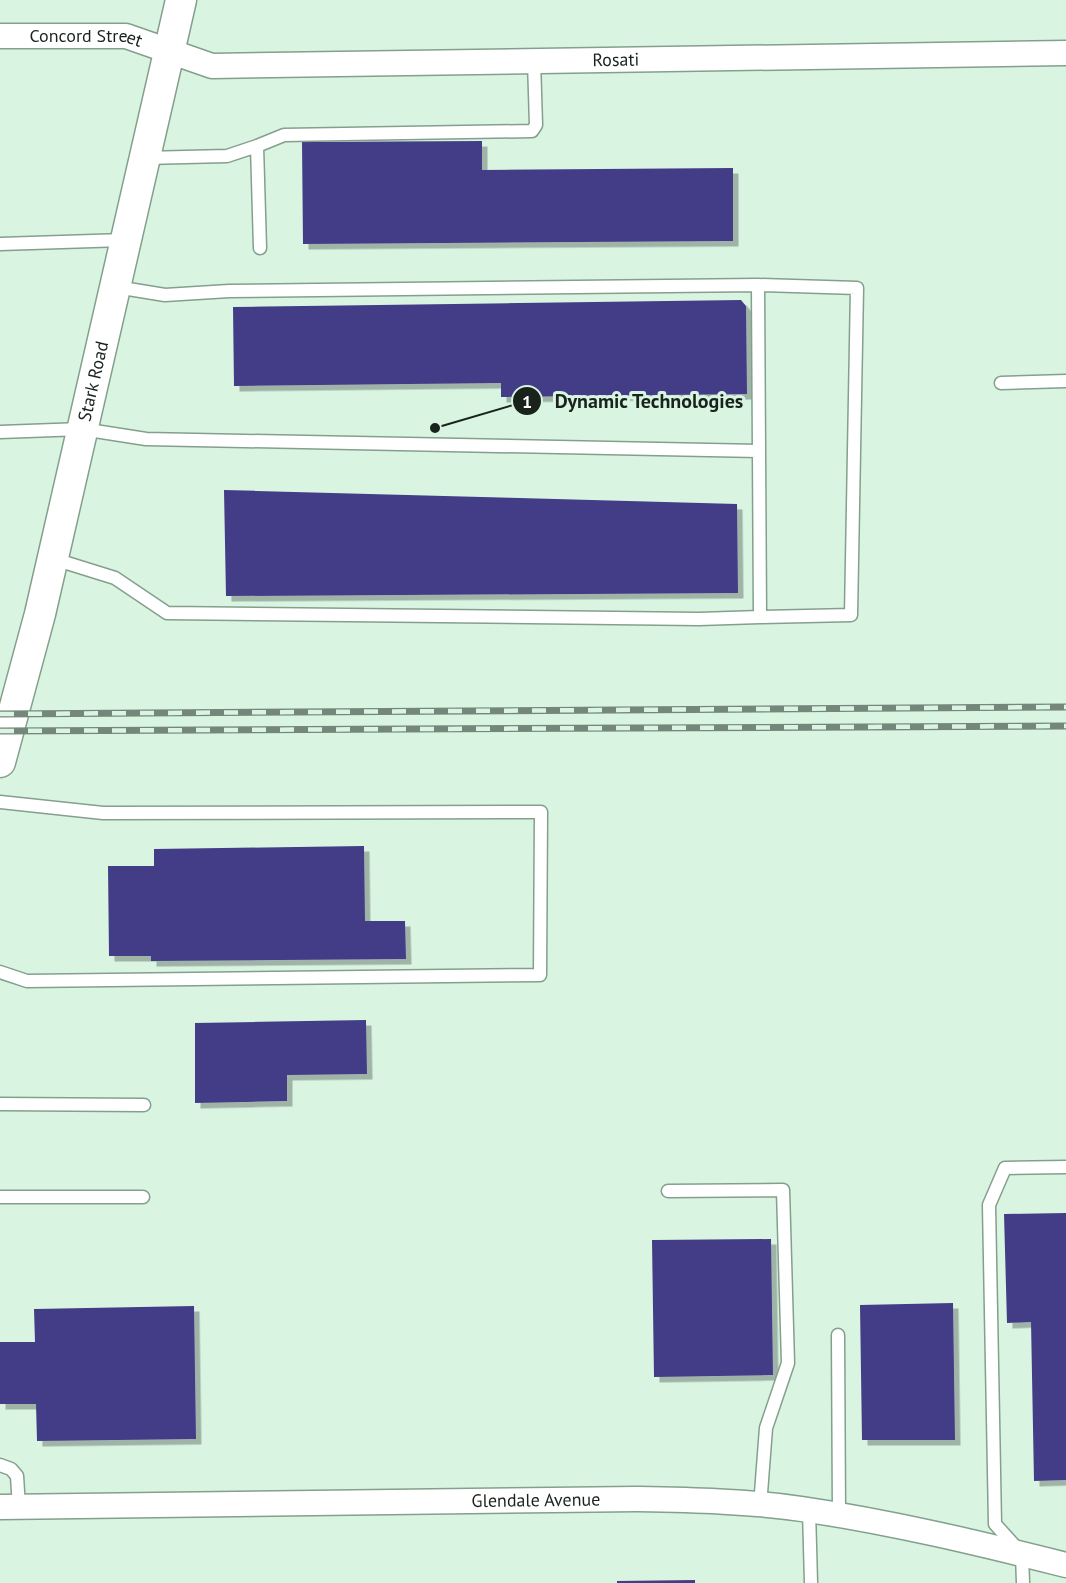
<svg xmlns="http://www.w3.org/2000/svg" width="1066" height="1583" font-family="'PT Sans',sans-serif">
  <style>
    .building { fill: #433d86; filter: url(#shadow) }
    .lines { fill: none; stroke-linecap: round; stroke-linejoin: round }
    .service-casing { stroke: #849f8d; stroke-width: 15 }
    .minor-casing { stroke: #849f8d; stroke-width: 27 }
    .tertiary-casing { stroke: #849f8d; stroke-width: 33 }
    .service { stroke: #fff; stroke-width: 12 }
    .minor { stroke: #fff; stroke-width: 24 }
    .tertiary { stroke: #fff; stroke-width: 30 }
    .rail-casing { stroke: #74877a; stroke-width: 7 }
    .rail { stroke: #d9f5e2; stroke-width: 4.5; stroke-dasharray: 14; stroke-linecap: butt }
    .labels { text-anchor: middle; stroke-width: 6; stroke-linejoin: round; paint-order: stroke }
    .street-label { font-size: 18px; fill: #19231c; stroke: #d9f5e2 }
    .leader { fill: none; stroke: #19231c; stroke-width: 2 }
    .callout-dot { fill: #19231c; stroke: #d9f5e2; stroke-width: 2 }
    .mark-label { font-size: 18px; text-anchor: middle; font-weight: bold; fill: #fff }
    .callout-label { font-size: 20px; text-anchor: middle; font-weight: bold; fill: #19231c; stroke: #d9f5e2; stroke-width: 6; stroke-linejoin: round; paint-order: stroke }
  </style>
  <defs>
    <filter id="shadow"><feDropShadow dx="5.5" dy="5.5" stdDeviation="0" flood-color="#0004"/></filter>
  </defs>
  <rect width="100%" height="100%" fill="#d9f5e2"/>
  <path class="building" d="M 482,141 L 482,170 L 733,168 L 733,241 L 303,244 L 302,142 Z
    M 741,300 L 746,306 L 747,394 L 501,397 L 501,383 L 234,386 L 233,307 Z
    M 224,490 L 737,504 L 738,593 L 226,596 Z
    M 364,846 L 365,921 L 405,921 L 406,959 L 151,961 L 151,956 L 109,956 L 108,866 L 154,866 L 154,849 Z
    M 366,1020 L 367,1074 L 287,1075 L 287,1101 L 195,1103 L 195,1023 Z
    M 1066,1213 L 1066,1480 L 1034,1481 L 1031,1322 L 1007,1323 L 1004,1214 Z
    M 771,1239 L 773,1375 L 654,1377 L 652,1240 Z
    M 953,1303 L 955,1440 L 862,1440 L 860,1305 Z
    M 194,1306 L 196,1439 L 37,1441 L 36,1404 L 0,1404 L 0,1342 L 35,1342 L 34,1309 Z
    M 695,1580 L 695,1583 L 617,1583 L 617,1581 Z"/>
  <g class="lines">
    <defs>
      <path id="service" d="M 257,146 L 260,248
        M 144,158 L 227,156 L 257,146 L 284,135 L 532,131 L 536,125 L 534,61
        M 0,244 L 124,240
        M 116,287 L 165,295 L 229,291 L 758,285 L 857,288 L 851,615 L 760,617
        M 1001,383 L 1066,381
        M 0,432 L 82,429 L 146,439 L 759,451
        M 54,559 L 115,578 L 167,613 L 699,619 L 760,617 L 758,285
        M 0,802 L 103,813 L 541,812 L 540,975 L 27,981 L 0,972
        M 0,1104 L 144,1105
        M 668,1191 L 783,1190 L 788,1363 L 766,1428 L 760,1506
        M 0,1197 L 143,1197
        M 838,1335 L 839,1515
        M 0,1465 L 11,1469 L 17,1476 L 19,1507
        M 809,1510 L 811,1583
        M 1023,1583 L 1022,1554 L 995,1524 L 989,1205 L 1005,1168 L 1066,1167"/>
      <g id="minor">
        <path id="s1" d="M 0,36 L 126,36 L 212,66 L 1066,53"/>
        <path id="s2" d="M 0,1507 L 637,1499 C 691,1500 747,1501 802,1509 C 891,1522 978,1543 1066,1565"/>
      </g>
      <g id="tertiary">
        <path id="s3" d="M 0,762 L 40,614 L 181,0"/>
      </g>
    </defs>
    <use href="#service" class="service-casing"/>
    <use href="#minor" class="minor-casing"/>
    <use href="#tertiary" class="tertiary-casing"/>
    <use href="#service" class="service"/>
    <use href="#minor" class="minor"/>
    <use href="#tertiary" class="tertiary"/>
    <defs>
      <path id="rail" d="M 0,714 L 1066,707
        M 0,731 L 1066,726"/>
    </defs>
    <use href="#rail" class="rail-casing"/>
    <use href="#rail" class="rail"/>
  </g>
  <g class="labels">
    <g class="street-label">
      <text dy="6" stroke="none"><textPath href="#s1" startOffset="86">Concord Street</textPath></text>
      <text dy="6" stroke="none"><textPath href="#s1" startOffset="621">Rosati</textPath></text>
      <text dy="6" stroke="none"><textPath href="#s3" startOffset="392">Stark Road</textPath></text>
      <text dy="6" stroke="none"><textPath href="#s2" startOffset="536">Glendale Avenue</textPath></text>
    </g>
  </g>
  <path class="leader" d="M435 428L527 401"/>
  <g class="callout-dot">
    <circle cx="435" cy="428" r="6"/>
    <circle cx="527" cy="401" r="15"/>
  </g>
  <g class="mark-label">
    <text x="527" y="408">1</text>
  </g>
  <g class="callout-label">
    <text x="649" y="408">Dynamic Technologies</text>
  </g>
</svg>
